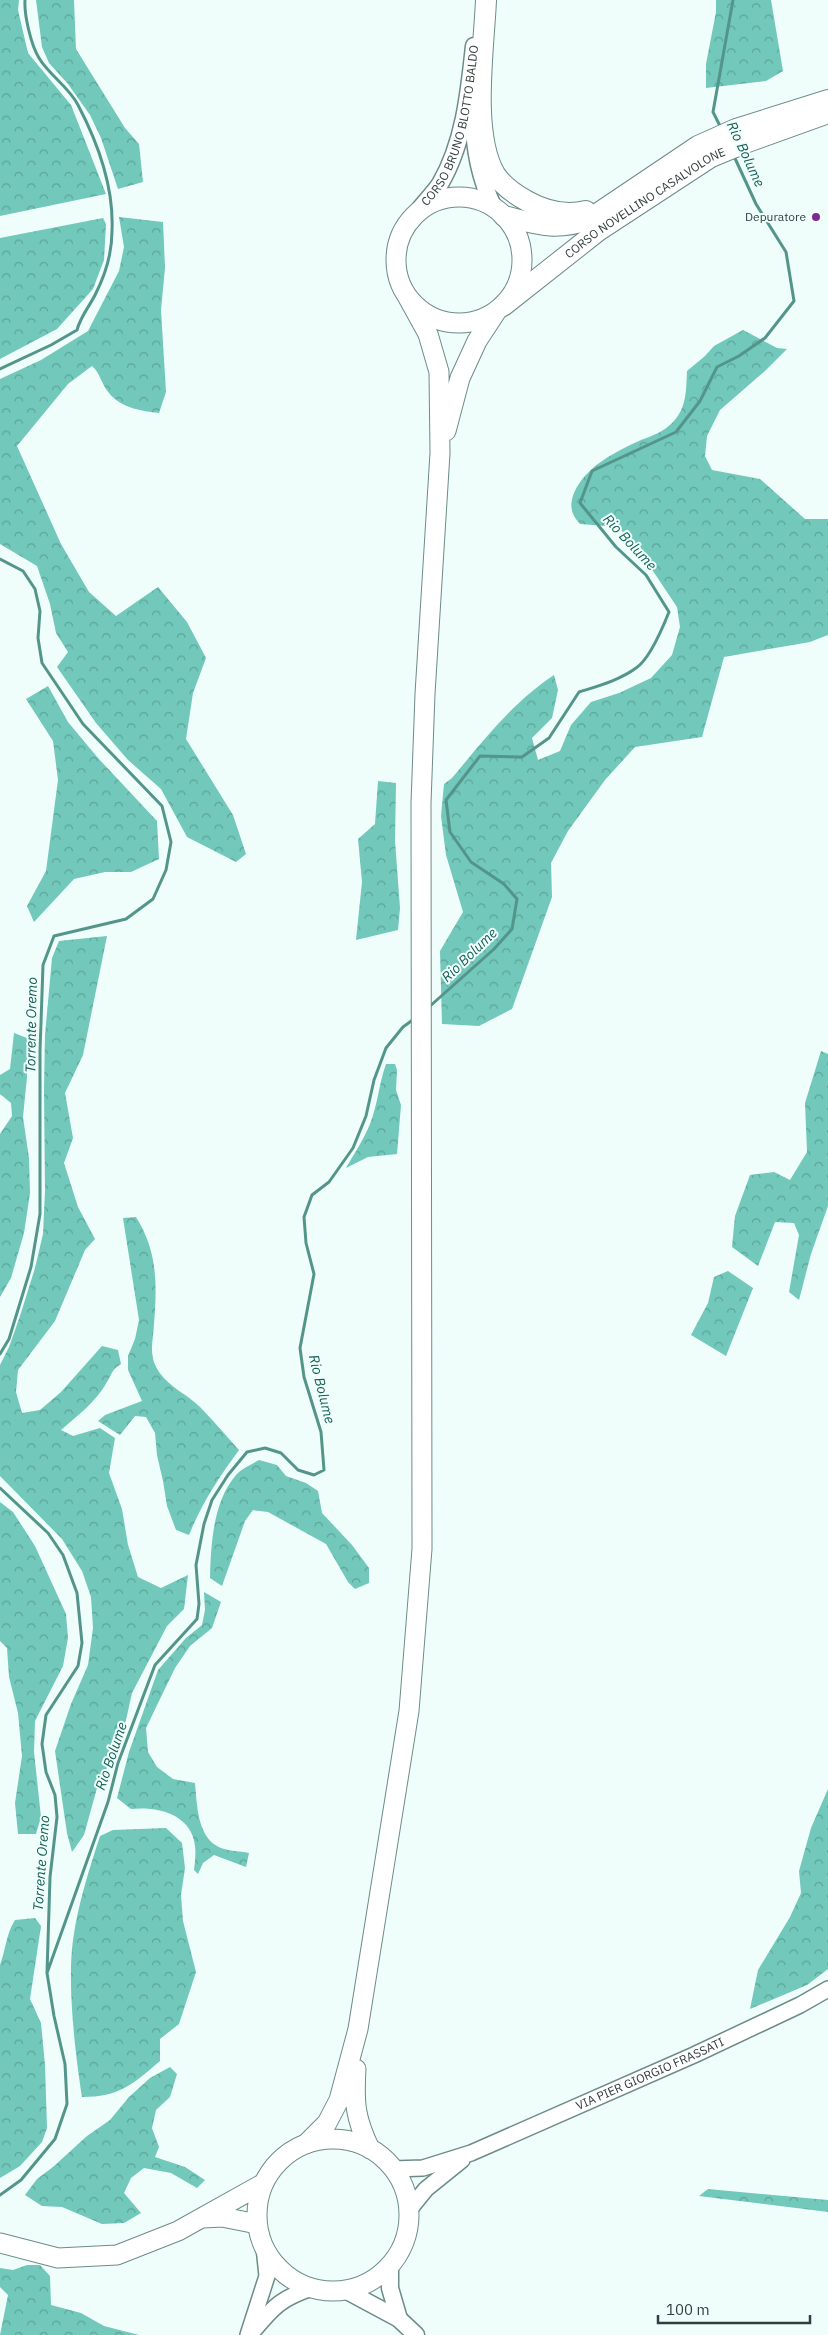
<svg xmlns="http://www.w3.org/2000/svg" width="828" height="2335" font-family="'IBM Plex Sans',sans-serif">
  <style>
    .forest { fill: url(#forest-crowns) }
    .lines { fill: none; stroke-linecap: round; stroke-linejoin: round }
    .stream { stroke: #54958b; stroke-width: 3 }
    .tertiary-casing { stroke: #6c8c87; stroke-width: 18 }
    .secondary-casing { stroke: #6c8c87; stroke-width: 19 }
    .primary-casing { stroke: #6c8c87; stroke-width: 21 }
    .trunk-casing { stroke: #6c8c87; stroke-width: 22 }
    .tertiary { stroke: #fff; stroke-width: 15 }
    .secondary { stroke: #fff; stroke-width: 16 }
    .primary { stroke: #fff; stroke-width: 19 }
    .trunk { stroke: #fff; stroke-width: 20 }
    .poi-dot { fill: #7f2794; stroke: #f0fefb; stroke-width: 2 }
    .labels { text-anchor: middle; stroke-width: 4; stroke-linejoin: round; paint-order: stroke }
    .street-label { font-size: 12px; fill: #303e3c; stroke: #f0fefb }
    .poi-label { font-size: 12px; fill: #303e3c; stroke: #f0fefb; text-anchor: end }
    .water-label { font-size: 14px; font-style: italic; fill: #135d54; stroke: #f0fefb }
  </style>
  <defs>
    <pattern id="forest-crowns" width="20" height="18" patternUnits="userSpaceOnUse" patternTransform="scale(1.25)"><rect width="20" height="18" fill="#71c8bb"/><path d="M2 6a3 3 0 1 1 6 0M12 15a3 3 0 1 1 6 0" fill="none" stroke="#5da499"/></pattern>
  </defs>
  <rect width="100%" height="100%" fill="#f0fefb"/>
  <path class="forest" d="M 0,0 L 19,0 L 18,10 L 28,53 L 71,105 L 106,194 L 0,216 Z
    M 36,0 L 74,0 L 76,49 L 125,128 L 139,144 L 143,182 L 118,189 L 101,138 L 90,115 L 68,84 L 49,63 L 42,47 Z
    M 716,0 L 771,0 L 783,71 L 766,81 L 706,88 L 706,64 L 716,12 Z
    M 119,217 L 163,222 L 165,268 L 161,310 L 166,392 L 159,413 C 142,411 121,408 109,393 C 101,384 101,374 92,366 L 68,384 L 17,446 L 61,544 L 89,592 L 116,616 L 158,587 L 187,622 L 206,658 L 193,693 L 186,739 L 233,815 L 246,854 L 236,862 L 187,837 L 161,789 L 128,760 L 96,723 L 57,667 L 68,652 L 56,633 L 50,604 L 37,566 L 0,544 L 0,379 L 41,360 L 88,331 L 119,271 L 124,247 Z
    M 103,218 L 106,224 L 104,260 L 93,289 L 57,329 L 0,359 L 0,238 Z
    M 743,330 L 777,348 L 787,349 L 766,370 L 720,410 L 707,436 L 705,456 L 712,470 L 760,479 L 805,519 L 828,519 L 828,635 L 810,642 L 724,657 L 702,737 L 635,747 L 605,780 L 568,831 L 551,863 L 552,897 L 512,1009 L 479,1026 L 442,1024 L 440,951 L 463,912 L 446,855 L 441,816 L 444,784 L 452,778 C 484,740 513,702 554,675 L 558,690 L 552,718 L 532,738 L 538,760 L 560,751 L 571,725 L 591,702 L 619,693 L 651,678 L 672,655 L 680,627 L 677,607 L 635,544 L 618,527 L 580,524 C 571,514 569,506 574,493 C 586,466 615,452 641,440 C 652,436 663,432 671,424 C 687,409 686,391 687,371 L 705,356 L 714,346 Z
    M 48,686 L 68,722 L 98,758 L 157,821 L 159,859 L 131,872 L 105,872 L 74,879 L 34,922 L 27,906 L 46,871 L 58,780 L 53,741 L 26,699 Z
    M 378,781 L 396,783 L 395,841 L 400,908 L 398,930 L 356,940 L 362,882 L 358,839 L 375,824 Z
    M 107,936 L 83,1055 L 65,1093 L 73,1138 L 64,1163 L 78,1207 L 95,1239 L 85,1250 L 55,1321 L 18,1370 L 16,1392 L 22,1413 L 40,1410 L 61,1392 L 102,1346 L 118,1350 L 121,1364 C 112,1369 112,1374 107,1382 C 96,1402 78,1415 61,1430 L 73,1436 L 100,1428 L 115,1438 L 109,1473 L 122,1509 L 128,1545 L 138,1577 L 161,1588 L 188,1575 L 184,1609 L 167,1626 L 132,1693 L 122,1738 L 97,1788 L 84,1835 L 72,1852 L 67,1833 L 55,1751 L 71,1704 L 88,1665 L 93,1628 L 91,1597 L 82,1571 L 62,1539 L 0,1476 L 0,1365 L 9,1347 L 20,1316 L 35,1268 L 43,1234 L 45,1191 L 44,1088 L 45,1035 L 52,958 L 59,941 Z
    M 14,1033 L 27,1038 L 27,1077 L 23,1117 L 29,1158 L 30,1193 L 24,1233 L 11,1278 L 0,1297 L 0,1134 L 12,1116 L 11,1103 L 0,1094 L 0,1075 L 10,1069 Z
    M 821,1051 L 828,1054 L 828,1206 L 811,1254 L 799,1300 L 789,1292 L 799,1235 L 794,1223 L 775,1222 L 758,1266 L 732,1247 L 735,1216 L 750,1175 L 774,1172 L 790,1180 L 807,1152 L 805,1103 Z
    M 386,1064 L 395,1064 L 397,1070 L 396,1090 L 401,1105 L 397,1154 L 368,1157 L 346,1168 C 354,1154 364,1139 370,1124 C 378,1104 379,1083 386,1064 Z
    M 136,1217 C 158,1252 157,1285 154,1324 C 153,1343 148,1355 159,1372 C 169,1387 188,1395 200,1407 C 214,1421 226,1436 239,1450 C 219,1477 202,1503 189,1535 L 176,1530 L 167,1506 L 163,1481 L 157,1455 L 155,1433 L 146,1417 L 135,1416 L 120,1435 L 98,1421 L 105,1415 L 142,1401 L 128,1370 L 128,1356 L 135,1339 L 139,1320 L 123,1218 Z
    M 728,1271 L 753,1288 L 726,1356 L 691,1335 L 708,1303 L 714,1277 Z
    M 259,1460 L 277,1465 L 286,1476 L 306,1483 L 318,1491 L 322,1513 L 352,1545 L 369,1568 L 369,1583 L 355,1589 L 348,1582 L 326,1544 L 268,1512 L 253,1510 L 245,1521 L 222,1586 L 210,1578 C 211,1543 213,1502 236,1475 C 241,1469 252,1464 259,1460 Z
    M 0,1502 L 13,1512 L 35,1546 L 66,1614 L 68,1638 L 63,1666 L 35,1721 L 34,1752 L 41,1817 L 36,1834 L 18,1834 L 15,1803 L 22,1756 L 18,1713 L 9,1677 L 7,1648 L 0,1641 Z
    M 204,1592 L 221,1602 L 212,1628 L 190,1646 L 175,1668 L 146,1728 L 148,1752 L 157,1767 L 173,1779 L 195,1783 C 197,1803 197,1835 217,1846 C 225,1851 240,1851 249,1853 L 246,1867 L 214,1855 L 203,1863 L 198,1874 L 194,1870 C 195,1862 196,1853 195,1846 C 192,1814 157,1806 131,1809 L 117,1798 L 129,1752 L 158,1670 L 186,1638 L 202,1625 L 205,1610 Z
    M 828,1789 L 828,1969 L 807,1985 L 750,2009 L 758,1970 L 790,1917 L 801,1893 L 799,1871 L 811,1828 Z
    M 166,1828 L 182,1843 L 185,1868 L 181,1895 L 183,1921 L 196,1972 L 179,2024 L 160,2039 L 160,2061 C 132,2085 119,2097 82,2097 C 75,2052 67,1984 73,1940 C 78,1904 89,1870 100,1836 L 113,1830 Z
    M 35,1918 L 41,1926 L 30,1999 L 41,2023 L 45,2065 L 47,2128 L 42,2142 L 20,2166 L 0,2178 L 0,1965 C 6,1949 6,1934 15,1920 Z
    M 170,2067 L 177,2074 L 170,2097 L 156,2110 L 152,2128 L 159,2147 L 155,2157 L 185,2167 L 205,2180 L 197,2188 L 171,2173 L 144,2168 L 131,2178 L 124,2193 L 141,2213 L 124,2223 L 102,2224 L 62,2207 L 42,2206 L 25,2195 L 37,2179 L 53,2167 L 87,2136 L 110,2120 L 129,2097 L 150,2078 Z
    M 708,2189 L 828,2200 L 828,2212 L 699,2196 Z
    M 27,2265 L 40,2265 L 50,2276 L 51,2305 L 81,2313 L 104,2326 L 139,2335 L 0,2335 L 8,2295 L 0,2287 L 0,2268 L 13,2270 Z"/>
  <g class="lines">
    <path class="stream" d="M 721,128 L 713,112 L 733,0
      M 0,369 L 51,345 L 77,330 C 81,315 90,306 96,293 C 106,273 112,253 112,231 C 114,188 98,143 78,105 C 69,87 49,75 39,58 C 31,45 24,15 25,0
      M 0,559 L 23,571 L 35,589 L 40,611 L 38,638 L 42,663 L 83,724 L 162,806 L 171,842 L 166,870 L 153,899 L 126,919 L 54,936 L 43,965 L 40,1051 L 40,1214 L 31,1267 L 9,1339 L 0,1354
      M 429,1007 L 494,949 L 512,929 L 517,899 L 504,884 L 471,862 L 450,832 L 446,800 L 480,756 L 522,757 L 549,738 L 579,692 C 598,686 620,680 636,668 C 650,659 663,627 669,612 L 646,575 L 616,547 L 580,503 L 592,471 L 676,432 L 700,401 L 717,367 L 739,356 L 765,338 L 794,301 L 786,252 L 756,204 L 733,154
      M 0,1488 L 48,1533 L 63,1555 L 77,1593 L 82,1643 L 78,1666 L 46,1715 L 42,1744 L 46,1772 L 55,1795 L 57,1817 L 50,1877 L 47,1973 L 54,2016 L 65,2064 L 67,2104 L 55,2139 L 21,2180 L 0,2195
      M 47,1973 L 108,1802 L 118,1763 L 155,1665 L 197,1619 L 199,1604 L 196,1565 L 204,1524 L 212,1500 L 228,1475 L 247,1452 L 265,1448 L 281,1453 L 298,1470 L 314,1475 L 324,1470 L 321,1432 L 304,1377 L 300,1348 L 314,1274 L 306,1243 L 304,1217 L 312,1195 L 329,1182 L 353,1148 L 366,1116 L 374,1080 L 386,1048 L 403,1027 L 414,1019"/>
    <defs>
      <g id="tertiary">
        <path id="s1" d="M 393,2169 L 423,2168 L 471,2153 L 694,2055 L 800,2005 L 828,1989"/>
        <path d="M 409,2210 L 426,2189 L 462,2160"/>
        <path d="M 254,2330 C 274,2306 282,2298 312,2288"/>
        <path d="M 248,2335 L 267,2276 L 264,2247"/>
      </g>
      <g id="secondary">
        <path d="M 474,119 C 474,151 480,178 493,206"/>
        <path id="s2" d="M 418,211 C 425,202 434,193 440,184 C 464,143 469,93 474,46"/>
        <path d="M 390,2266 L 390,2288 L 399,2319"/>
        <path d="M 345,2290 L 399,2319 L 416,2335"/>
      </g>
      <path id="primary" d="M396 260a63 63 0 1 1 126 0a63 63 0 1 1-126 0Z
        M 446,431 L 460,378 L 477,341 L 496,312
        M 356,2069 C 354,2103 355,2118 370,2149
        M257 2215a76 76 0 1 1 152 0a76 76 0 1 1-152 0Z
        M 306,2144 L 327,2123 L 339,2100 L 358,2029 L 409,1711 L 422,1549 L 421,803 L 425,694 L 440,453 L 439,372 L 428,334 L 407,296
        M 203,2218 L 222,2217 L 257,2224
        M 0,2243 L 58,2258 L 117,2255 L 178,2231 L 264,2183"/>
      <g id="trunk">
        <path d="M 486,0 C 484,48 471,133 495,174 C 502,185 516,195 527,201 C 545,211 565,216 586,211"/>
        <path d="M 504,216 C 537,224 554,231 588,220 L 698,146 L 736,129 L 828,100"/>
        <path id="s3" d="M 503,306 L 598,231 L 711,157 L 745,143 L 828,113"/>
      </g>
    </defs>
    <use href="#tertiary" class="tertiary-casing"/>
    <use href="#secondary" class="secondary-casing"/>
    <use href="#primary" class="primary-casing"/>
    <use href="#trunk" class="trunk-casing"/>
    <use href="#tertiary" class="tertiary"/>
    <use href="#secondary" class="secondary"/>
    <use href="#primary" class="primary"/>
    <use href="#trunk" class="trunk"/>
  </g>
  <circle class="poi-dot" cx="816" cy="217" r="5"/>
  <g class="labels">
    <g class="street-label">
      <text dy="4" stroke="none"><textPath href="#s2" startOffset="94">CORSO BRUNO BLOTTO BALDO</textPath></text>
      <text dy="4" stroke="none"><textPath href="#s3" startOffset="176">CORSO NOVELLINO CASALVOLONE</textPath></text>
      <text dy="4" stroke="none"><textPath href="#s1" startOffset="276">VIA PIER GIORGIO FRASSATI</textPath></text>
    </g>
    <g class="poi-label">
      <text x="806" y="221">Depuratore</text>
    </g>
    <g class="water-label">
      <text transform="translate(746 154) rotate(65)" y="5">Rio Bolume</text>
      <text transform="translate(630 542) rotate(47)" y="5">Rio Bolume</text>
      <text transform="translate(469 955) rotate(-44)" y="5">Rio Bolume</text>
      <text transform="translate(31 1025) rotate(-89)" y="5">Torrente Oremo</text>
      <text transform="translate(322 1389) rotate(76)" y="5">Rio Bolume</text>
      <text transform="translate(111 1756) rotate(-71)" y="5">Rio Bolume</text>
      <text transform="translate(41 1863) rotate(-86)" y="5">Torrente Oremo</text>
    </g>
  </g>
  <path d="M658 2315v8h152v-8" fill="none" stroke="#303e3c" stroke-width="2.5"/>
  <text x="666" y="2315" font-size="15" fill="#303e3c" stroke="#f0fefb" stroke-width="4" paint-order="stroke">100 m</text>
</svg>
